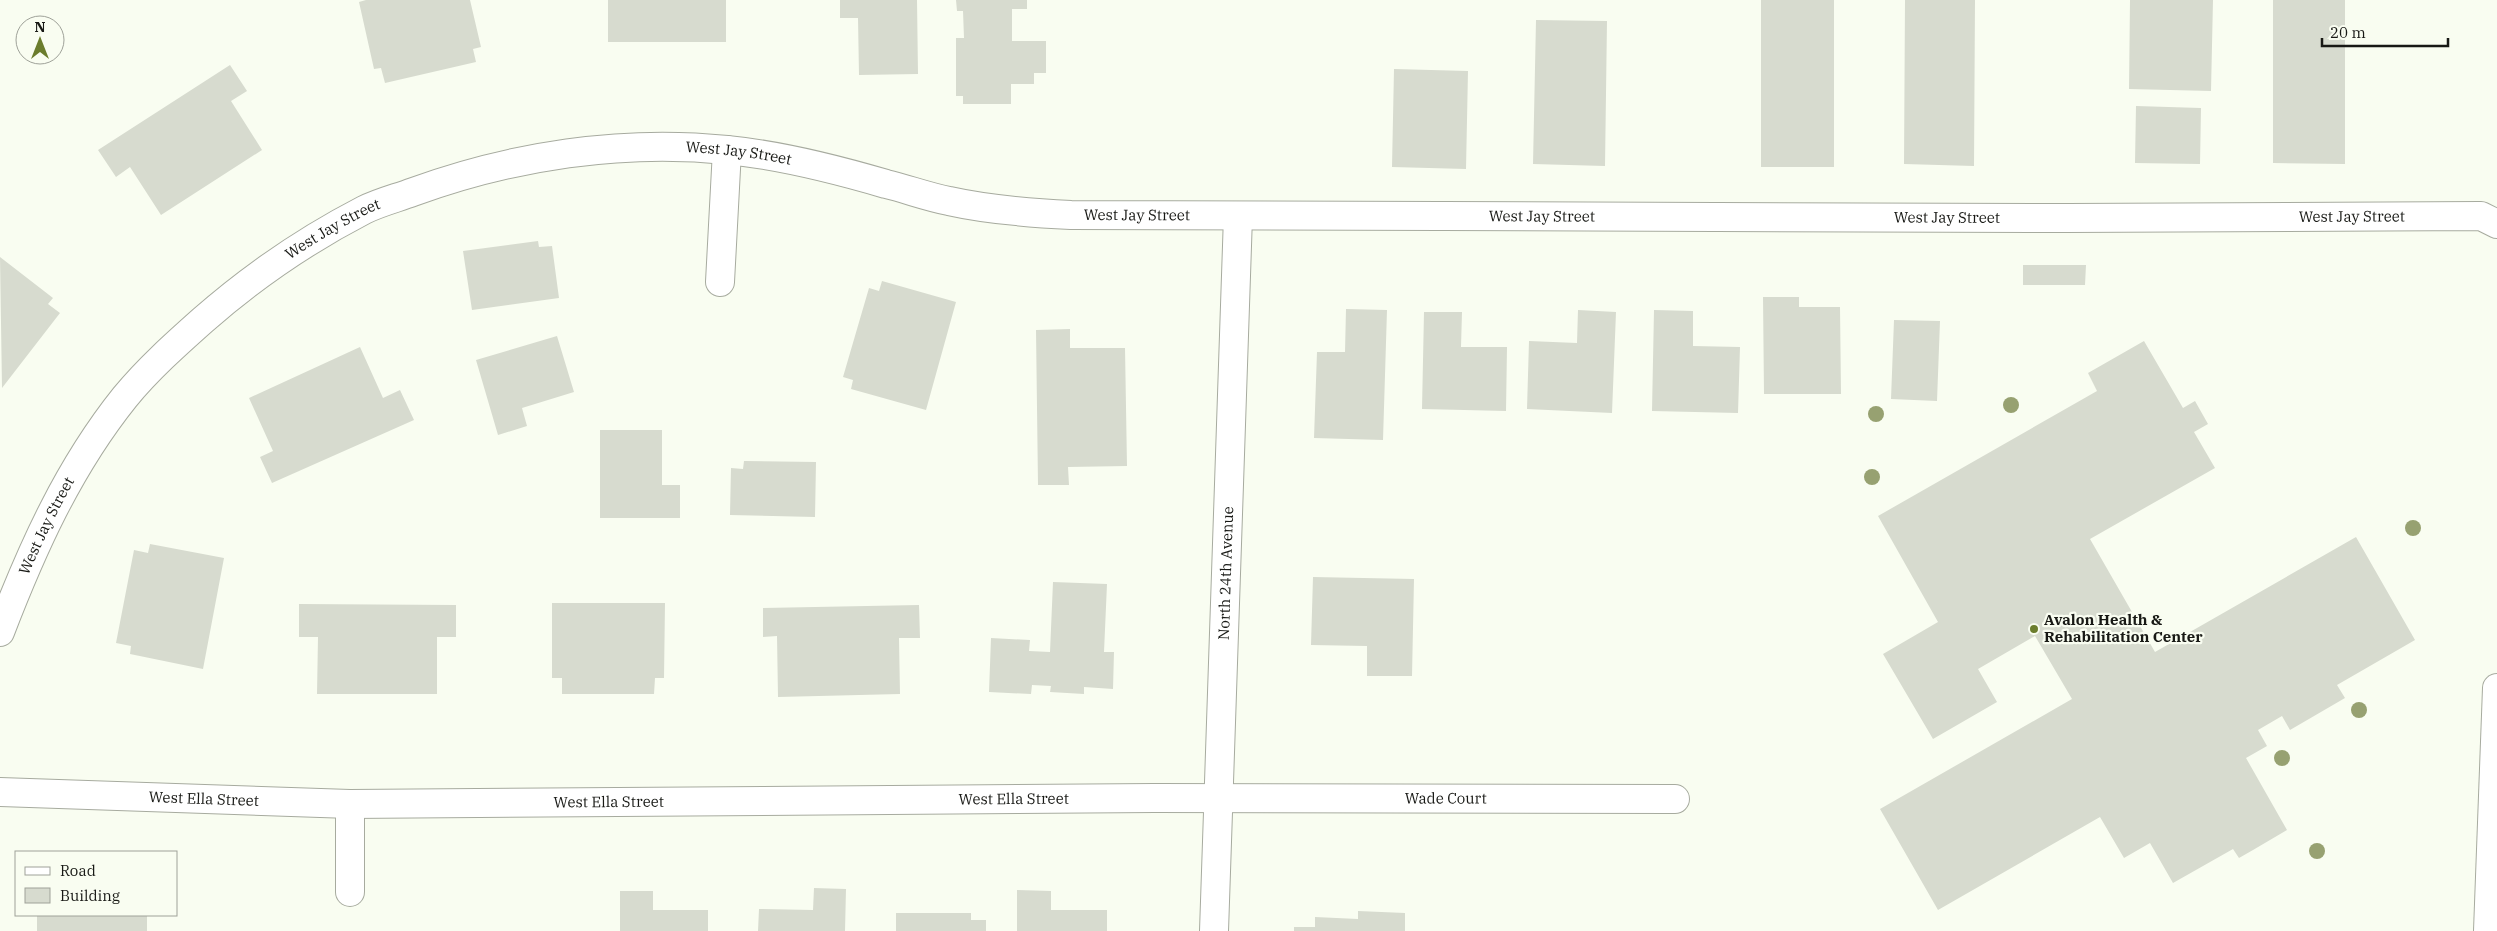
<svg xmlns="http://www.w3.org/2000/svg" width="2497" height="931" font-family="'IBM Plex Serif',serif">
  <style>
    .building { fill: #d7dbcf }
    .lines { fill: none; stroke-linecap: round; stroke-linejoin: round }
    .street-casing { stroke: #a7ab9f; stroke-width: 30 }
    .street { stroke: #fff; stroke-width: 28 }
    .tree { fill: #97a171 }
    .poi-dot { fill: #6b7d2d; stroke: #f9fdf1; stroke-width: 2 }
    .labels { text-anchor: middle; stroke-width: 4.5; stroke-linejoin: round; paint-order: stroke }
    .street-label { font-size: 15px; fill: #181915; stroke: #f9fdf1 }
    .poi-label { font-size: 15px; font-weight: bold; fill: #181915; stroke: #f9fdf1; text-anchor: start }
  </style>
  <rect width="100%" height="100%" fill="#f9fdf1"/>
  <path class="building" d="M 366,0 L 470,0 L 481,47 L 473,49 L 476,62 L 385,83 L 381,68 L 374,69 L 359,2 Z
    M 608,0 L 726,0 L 726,42 L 608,42 Z
    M 840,0 L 917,0 L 918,74 L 859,75 L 858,18 L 840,18 Z
    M 956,0 L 1027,0 L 1027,9 L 1012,9 L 1012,41 L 1046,41 L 1046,73 L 1034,73 L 1034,84 L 1011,84 L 1011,104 L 963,104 L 963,96 L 956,96 L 956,38 L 964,38 L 963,11 L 957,11 Z
    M 1761,0 L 1834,0 L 1834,167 L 1761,167 Z
    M 1905,0 L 1975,0 L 1974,166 L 1904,164 Z
    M 2130,0 L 2213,0 L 2211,91 L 2129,89 Z
    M 2273,0 L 2345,0 L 2345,164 L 2273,163 Z
    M 1536,20 L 1607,21 L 1605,166 L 1533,164 Z
    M 230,65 L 247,91 L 231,101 L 262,150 L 161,215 L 130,167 L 116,177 L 98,150 Z
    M 1394,69 L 1468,71 L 1466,169 L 1392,167 Z
    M 2136,106 L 2201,108 L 2200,164 L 2135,163 Z
    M 538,241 L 539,247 L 552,246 L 559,298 L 472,310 L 463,251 Z
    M 0,257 L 53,298 L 48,304 L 60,313 L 2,388 Z
    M 2023,265 L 2086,265 L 2085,285 L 2023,285 Z
    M 882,281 L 956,302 L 926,410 L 851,389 L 853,380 L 843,377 L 869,288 L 879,291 Z
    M 1763,297 L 1799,297 L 1799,307 L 1840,307 L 1841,394 L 1764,394 Z
    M 1346,309 L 1387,310 L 1383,440 L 1314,438 L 1317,352 L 1345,352 Z
    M 1578,310 L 1616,312 L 1612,413 L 1527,409 L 1529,341 L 1577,343 Z
    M 1654,310 L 1693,311 L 1693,346 L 1740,347 L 1738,413 L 1652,411 Z
    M 1424,312 L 1462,312 L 1461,347 L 1507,347 L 1506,411 L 1422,409 Z
    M 1894,320 L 1940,321 L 1937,401 L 1891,399 Z
    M 1070,329 L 1070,348 L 1125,348 L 1127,466 L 1068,467 L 1069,485 L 1038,485 L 1036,330 Z
    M 557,336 L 574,392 L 522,408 L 527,426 L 498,435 L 476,360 Z
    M 2144,341 L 2183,408 L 2195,401 L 2208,424 L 2194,432 L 2215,468 L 2090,539 L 2155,652 L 2356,537 L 2415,640 L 2337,685 L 2345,698 L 2290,730 L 2282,716 L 2258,730 L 2267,746 L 2246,758 L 2287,830 L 2253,850 L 2239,858 L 2233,849 L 2173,883 L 2150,843 L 2124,858 L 2100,817 L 1938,910 L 1880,809 L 2072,699 L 2035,636 L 1978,669 L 1997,702 L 1933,739 L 1883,654 L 1938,622 L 1878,516 L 2097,391 L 2088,373 Z
    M 360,347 L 383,398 L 400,390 L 414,420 L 272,483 L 260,457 L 273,451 L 249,398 Z
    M 600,430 L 662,430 L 662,485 L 680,485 L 680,518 L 600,518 Z
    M 744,461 L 816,462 L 815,517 L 730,515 L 731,468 L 743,469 Z
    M 150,544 L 224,558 L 203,669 L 130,654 L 131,646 L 116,643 L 134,550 L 148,553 Z
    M 1313,577 L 1414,579 L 1412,676 L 1367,676 L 1367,646 L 1311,645 Z
    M 1053,582 L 1107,584 L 1104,652 L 1114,652 L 1113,689 L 1084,687 L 1084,694 L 1050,692 L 1051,686 L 1032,685 L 1031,694 L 989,692 L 991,638 L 1030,640 L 1029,651 L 1050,652 Z
    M 552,603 L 665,603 L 664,678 L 655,678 L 654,694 L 562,694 L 562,678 L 552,678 Z
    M 299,604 L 456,605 L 456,637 L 437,637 L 437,694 L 317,694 L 318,637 L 299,637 Z
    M 919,605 L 920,638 L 899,638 L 900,694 L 778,697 L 777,636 L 763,637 L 763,608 Z
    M 814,888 L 846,889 L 845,931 L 758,931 L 759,909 L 813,910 Z
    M 1017,890 L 1051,891 L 1051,910 L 1107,910 L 1107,931 L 1017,931 Z
    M 620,891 L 653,891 L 653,910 L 708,910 L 708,931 L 620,931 Z
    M 1358,911 L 1405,913 L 1405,931 L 1294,931 L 1294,927 L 1315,927 L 1315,917 L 1358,919 Z
    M 896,913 L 971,913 L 971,920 L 986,920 L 986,931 L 896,931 Z
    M 37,915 L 147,915 L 147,931 L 37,931 Z"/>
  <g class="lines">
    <defs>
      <g id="street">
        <path d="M 720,282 L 727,150"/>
        <path id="s1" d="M 0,632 C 32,549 68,468 125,397 C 148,369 176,344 203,320 C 252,277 306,240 364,210 C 380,202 397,198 413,192 C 512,156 622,139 727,150 C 780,155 835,169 886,184 C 907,189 928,197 949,201 C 989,210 1030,213 1071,215 L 2068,218 L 2481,216 L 2497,224"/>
        <path id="s2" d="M 0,792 L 350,804 L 1155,798 L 1675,799"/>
        <path d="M 350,804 L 350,892"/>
        <path id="s3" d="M 1214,931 L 1238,216"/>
        <path d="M 2488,931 L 2497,688"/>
      </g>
    </defs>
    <use href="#street" class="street-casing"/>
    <use href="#street" class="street"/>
  </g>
  <g class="tree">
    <circle cx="2011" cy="405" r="8"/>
    <circle cx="1876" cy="414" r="8"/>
    <circle cx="1872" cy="477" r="8"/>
    <circle cx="2413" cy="528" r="8"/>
    <circle cx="2359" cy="710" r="8"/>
    <circle cx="2282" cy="758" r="8"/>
    <circle cx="2317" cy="851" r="8"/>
  </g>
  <circle class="poi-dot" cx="2034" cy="629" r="5"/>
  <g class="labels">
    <g class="street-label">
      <text dy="5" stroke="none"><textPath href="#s1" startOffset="956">West Jay Street</textPath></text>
      <text dy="5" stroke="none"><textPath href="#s1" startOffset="1361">West Jay Street</textPath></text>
      <text dy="5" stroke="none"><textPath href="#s1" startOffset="1766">West Jay Street</textPath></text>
      <text dy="5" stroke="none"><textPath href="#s1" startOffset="2576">West Jay Street</textPath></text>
      <text dy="5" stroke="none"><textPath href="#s1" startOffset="2171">West Jay Street</textPath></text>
      <text dy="5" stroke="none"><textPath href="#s1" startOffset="536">West Jay Street</textPath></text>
      <text dy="5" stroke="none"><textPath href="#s1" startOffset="116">West Jay Street</textPath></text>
      <text dy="5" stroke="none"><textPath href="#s3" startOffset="358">North 24th Avenue</textPath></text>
      <text dy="5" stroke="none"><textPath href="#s2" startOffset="204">West Ella Street</textPath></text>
      <text dy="5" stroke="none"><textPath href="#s2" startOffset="1014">West Ella Street</textPath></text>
      <text dy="5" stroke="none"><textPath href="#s2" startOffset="1446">Wade Court</textPath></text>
      <text dy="5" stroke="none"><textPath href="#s2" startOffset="609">West Ella Street</textPath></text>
    </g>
    <g class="poi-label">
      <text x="2044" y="625">Avalon Health &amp;<tspan x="2044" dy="17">Rehabilitation Center</tspan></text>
    </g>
  </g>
  <rect x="15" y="851" width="162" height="65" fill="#f9fdf1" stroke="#9fa299"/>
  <rect x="25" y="867" width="25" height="8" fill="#ffffff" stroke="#9fa299"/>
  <text x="60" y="876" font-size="15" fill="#181915">Road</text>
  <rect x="25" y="888" width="25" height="15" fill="#d7dbcf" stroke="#9fa299"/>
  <text x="60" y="901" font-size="15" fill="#181915">Building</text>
  <g transform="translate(40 40)"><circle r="24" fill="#f9fdf1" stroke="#9fa299"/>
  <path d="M0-4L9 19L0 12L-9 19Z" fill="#6b7d2d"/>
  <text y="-8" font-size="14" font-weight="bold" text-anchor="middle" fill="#181915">N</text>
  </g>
  <path d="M2322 38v8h126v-8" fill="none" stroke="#181915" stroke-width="2.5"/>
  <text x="2330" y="38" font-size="15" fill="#181915" stroke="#f9fdf1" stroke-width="4" paint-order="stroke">20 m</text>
</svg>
